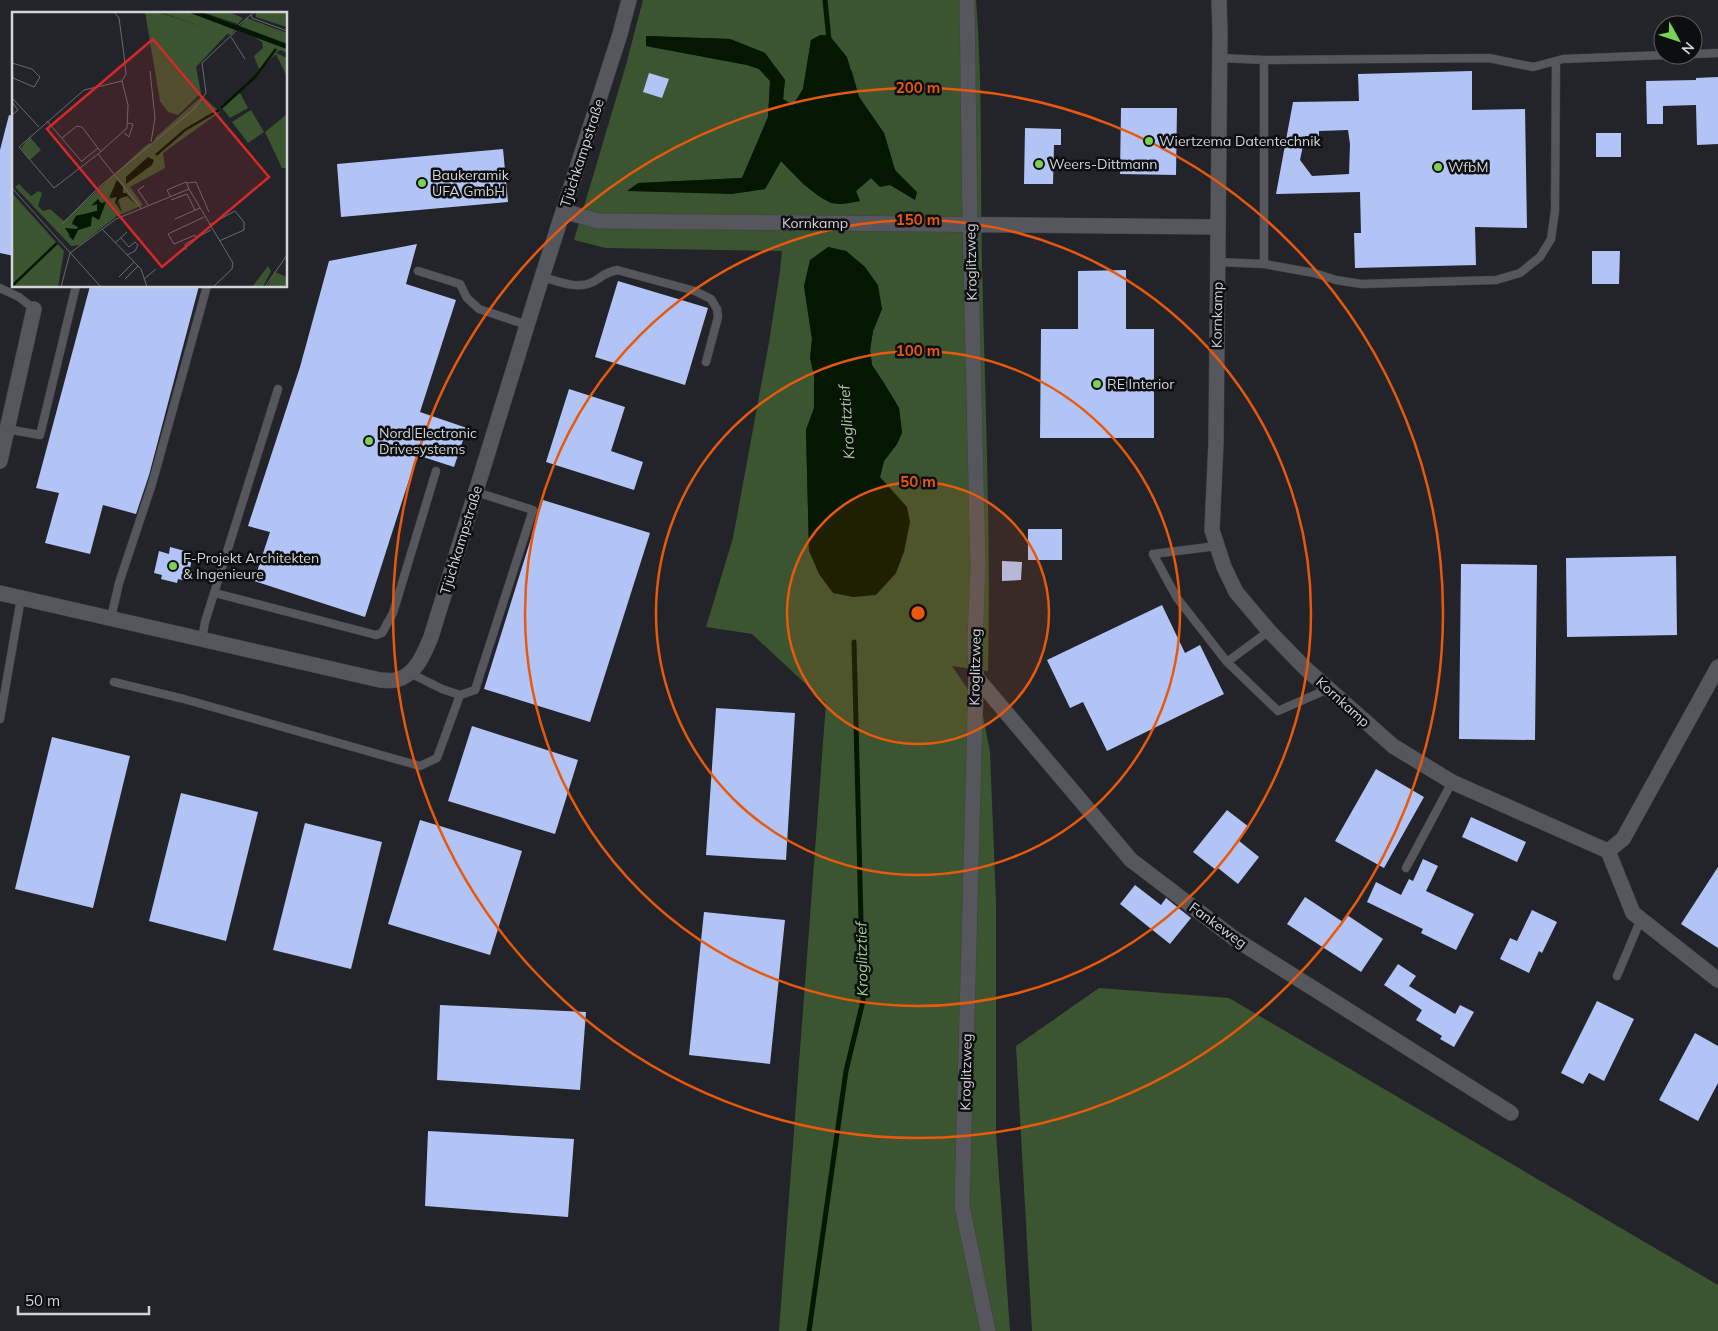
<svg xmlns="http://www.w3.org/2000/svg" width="1718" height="1331" font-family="Mulish,sans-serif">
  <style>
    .green { fill: #3a5530; fill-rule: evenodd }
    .water { fill: #041700 }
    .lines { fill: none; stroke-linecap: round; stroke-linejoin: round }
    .stream { stroke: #041700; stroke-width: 5 }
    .building { fill: #b1c4f5; fill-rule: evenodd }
    .lane-casing { stroke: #404145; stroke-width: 9 }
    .street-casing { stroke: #404145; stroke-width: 16 }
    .lane { stroke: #55575d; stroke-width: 8 }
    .street { stroke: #55575d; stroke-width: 15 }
    .ring { fill: none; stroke: #e8590c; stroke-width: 2.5 }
    .poi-dot { fill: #7ad156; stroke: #0d0e10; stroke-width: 2 }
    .labels { text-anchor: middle; stroke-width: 5; stroke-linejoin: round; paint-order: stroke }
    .poi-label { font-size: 14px; fill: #d3d4d8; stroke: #0d0e10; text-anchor: start }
    .street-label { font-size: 14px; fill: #d3d4d8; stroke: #0d0e10 }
    .water-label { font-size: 15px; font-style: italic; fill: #a0d08e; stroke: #0d0e10 }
    .inset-river { fill: none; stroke: #041700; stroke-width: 2.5 }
    .inset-road { fill: none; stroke: #696a6f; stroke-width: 1 }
    .view { fill: #d62828; fill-opacity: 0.15; stroke: #d62828; stroke-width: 2.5 }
    .inset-edge { fill: none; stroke: #d3d4d8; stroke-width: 2.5 }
    .centre { fill: #e8590c; stroke: #0d0e10; stroke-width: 2.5 }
    .ring-label { font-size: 15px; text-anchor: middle; font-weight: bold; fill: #e8590c; stroke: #0d0e10; stroke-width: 5; stroke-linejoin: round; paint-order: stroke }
  </style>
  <rect width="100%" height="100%" fill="#232429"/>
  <path class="green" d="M 643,0 L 976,0 C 983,88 980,176 982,264 C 985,399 991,535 988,671 L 952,666 L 982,710 L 990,752 L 996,902 L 996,1133 L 1010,1331 L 779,1331 L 826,703 L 752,634 L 706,627 L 733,538 L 769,342 L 780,271 L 782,251 L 606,248 L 574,240 L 626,65 ZM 646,36 L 730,39 L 765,53 L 785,80 L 783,99 L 793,105 L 803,89 L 811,40 L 852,71 L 859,97 L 884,133 L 895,170 L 915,199 L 890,185 L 871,178 L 856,191 L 859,200 L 804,185 L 781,161 L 765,189 L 731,194 L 638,183 L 742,178 L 768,117 L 770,81 L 759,69 L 747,65 L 646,46 ZM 828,247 L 846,251 L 865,267 L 882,309 L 873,331 L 870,350 L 872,365 L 884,383 L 899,408 L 902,432 L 897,444 L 884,461 L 880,477 L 809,551 L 806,430 L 814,408 L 814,375 L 810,358 L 812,339 L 804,286 Z
    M 1099,988 L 1229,998 L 1718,1285 L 1718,1331 L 1032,1331 L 1016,1046 Z"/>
  <path class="water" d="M 820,35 L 829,35 L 847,57 L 859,97 L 884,133 L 895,170 L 917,192 L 915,200 L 890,185 L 880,187 L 871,178 L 856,191 L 860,201 C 850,203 838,206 829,202 C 810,193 795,175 781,161 L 765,189 L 731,194 L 627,191 L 638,183 L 742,178 L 768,117 L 770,81 L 759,69 L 747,65 L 646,46 L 646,36 L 730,39 L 765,53 L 785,80 L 783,99 L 793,105 L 803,89 L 811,40 Z
    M 828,247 L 846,251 L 865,267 L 878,285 L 882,309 L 873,331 L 870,350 L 872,365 L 884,383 L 899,408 L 902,433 L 897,444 L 884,461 L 880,477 L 907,507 L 910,522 L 904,552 L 896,573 L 876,595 L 853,597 L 833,593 L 819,574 L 809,551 L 806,430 L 814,408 L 814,375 L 810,358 L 812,339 L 804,286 L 810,260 Z"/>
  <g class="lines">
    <path class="stream" d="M 825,0 L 829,40
      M 809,1331 L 846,1071 L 863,1001 L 854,642"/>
  </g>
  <path class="building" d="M 1472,71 L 1472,110 L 1525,109 L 1527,228 L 1475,227 L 1476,265 L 1355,268 L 1354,233 L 1361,233 L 1360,192 L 1276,194 L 1293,102 L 1359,101 L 1358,74 ZM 1348,130 L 1350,144 L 1349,174 L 1312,176 L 1300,160 L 1305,136 L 1319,136 L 1319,131 Z
    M 649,73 L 669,79 L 662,98 L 643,92 Z
    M 1718,77 L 1718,144 L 1697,145 L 1696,105 L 1663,106 L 1663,124 L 1647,124 L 1646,81 L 1696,80 L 1696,78 Z
    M 1121,108 L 1177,108 L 1176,175 L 1120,174 Z
    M 9,115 L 14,116 L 14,256 L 0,253 L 0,150 Z
    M 1025,128 L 1061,129 L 1061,145 L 1054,145 L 1053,184 L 1024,184 Z
    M 1596,133 L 1621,133 L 1621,157 L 1596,157 Z
    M 503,149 L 508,202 L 341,217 L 337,164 Z
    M 417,244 L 406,284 L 456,300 L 420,412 L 467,428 L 454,467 L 417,455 L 365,617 L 254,581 L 270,532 L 248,526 L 300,367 L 329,261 Z
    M 1592,251 L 1620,251 L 1619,284 L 1592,284 Z
    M 1126,270 L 1126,329 L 1154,329 L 1154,438 L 1040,438 L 1041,329 L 1078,329 L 1078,271 Z
    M 618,281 L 708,308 L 685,385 L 595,357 Z
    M 90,286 L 199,286 L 149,475 L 136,514 L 103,505 L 90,554 L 45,543 L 59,493 L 36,488 Z
    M 569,389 L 625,407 L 611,451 L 643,462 L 634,490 L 546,462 Z
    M 543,500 L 650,533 L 590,722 L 484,689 Z
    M 1028,529 L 1062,529 L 1062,560 L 1028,560 Z
    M 170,547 L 185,551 L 184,557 L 192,559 L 187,581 L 178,579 L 177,583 L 161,579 L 162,575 L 154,573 L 159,551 L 169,554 Z
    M 1676,556 L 1677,635 L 1567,637 L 1566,558 Z
    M 1002,561 L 1022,562 L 1021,580 L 1002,581 Z
    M 1461,564 L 1537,565 L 1535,740 L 1459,739 Z
    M 1162,605 L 1185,653 L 1200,645 L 1224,694 L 1107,751 L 1083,702 L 1070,708 L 1047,660 Z
    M 716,708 L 795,713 L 786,860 L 706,855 Z
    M 472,726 L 578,760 L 555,834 L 448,801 Z
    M 52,737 L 130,756 L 93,908 L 15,889 Z
    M 1376,769 L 1424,797 L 1384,868 L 1335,841 Z
    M 181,793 L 258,812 L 226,941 L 149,921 Z
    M 1227,810 L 1249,827 L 1238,840 L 1259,857 L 1238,884 L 1218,868 L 1216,870 L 1193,852 Z
    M 1471,817 L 1526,842 L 1517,862 L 1462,837 Z
    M 420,820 L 522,851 L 490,955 L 388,924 Z
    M 305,823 L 382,842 L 351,969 L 273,950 Z
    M 1423,859 L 1438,866 L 1426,891 L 1474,914 L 1456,950 L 1421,933 L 1423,929 L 1367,902 L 1376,882 L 1401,895 L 1409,879 L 1413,881 Z
    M 1718,867 L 1718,948 L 1681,924 Z
    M 1135,885 L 1161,905 L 1166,898 L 1191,918 L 1170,944 L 1120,904 Z
    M 1305,897 L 1343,922 L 1347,915 L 1383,939 L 1361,972 L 1287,924 Z
    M 1532,910 L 1557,922 L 1542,953 L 1539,951 L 1529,973 L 1500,959 L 1510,938 L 1517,941 Z
    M 704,912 L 785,920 L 770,1064 L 689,1055 Z
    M 1398,964 L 1416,976 L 1409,986 L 1455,1014 L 1460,1005 L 1474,1012 L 1454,1047 L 1440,1039 L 1442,1036 L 1416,1020 L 1422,1010 L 1384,985 Z
    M 1597,1001 L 1634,1019 L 1604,1081 L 1589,1073 L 1583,1084 L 1561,1073 Z
    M 440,1005 L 586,1012 L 580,1090 L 437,1080 Z
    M 1695,1033 L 1718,1046 L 1718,1083 L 1698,1121 L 1659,1100 Z
    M 428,1131 L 574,1139 L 568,1217 L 425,1206 Z"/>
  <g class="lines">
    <defs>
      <path id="lane" d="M 1693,54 L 1718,53
        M 1220,58 L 1264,60 L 1264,264
        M 1264,60 L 1489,58 L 1533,67 L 1563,59 L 1665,55
        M 1218,262 L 1264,264 L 1314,273 L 1336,280 L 1361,284 L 1496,280 L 1520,273 L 1540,257 L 1551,239 L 1555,211 L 1556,61
        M 418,271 L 460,284 L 467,298 L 479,309 L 527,325
        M 542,277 C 558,281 577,290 593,282 C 604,276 603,273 617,270 L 695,291 L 711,299 L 717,309 L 718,317 L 706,362
        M 0,288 L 19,297 L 34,309
        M 7,429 L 40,435 L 76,286
        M 1217,546 L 1153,554 L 1177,598 L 1227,662 L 1269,631
        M 215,593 L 376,635 L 382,633 L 393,613 L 436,471
        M 111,618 L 119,583 L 152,484 L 207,286
        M 202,639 L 205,622 L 278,389
        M 1227,662 L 1278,711 L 1328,689
        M 410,673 L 442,689 L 460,695 L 475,690 L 533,510 L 476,492
        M 114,682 L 184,699 L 420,766 L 437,758 L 460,695
        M 0,719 L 21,598
        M 1406,868 L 1452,782
        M 1617,976 L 1641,919"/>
      <path id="street" d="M 967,0 L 970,224 L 978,568 L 975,639 L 976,677 L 962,1206 L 988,1331
        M 1219,0 L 1220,31 L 1216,442 L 1212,530 L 1224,567 L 1236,592 L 1269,631 L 1305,668 L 1393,746 L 1452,782 L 1608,851 L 1623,839 L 1718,667
        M 563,211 L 598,221 L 1218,227
        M 0,461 L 34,309
        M 0,593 L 380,680 C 385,680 392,681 396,680 C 416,675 424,654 431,637 L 542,277 L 620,34 L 629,0
        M 976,677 L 1131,860 L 1235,939 L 1511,1113
        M 1608,851 L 1633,913 L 1718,980"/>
    </defs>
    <use href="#lane" class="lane-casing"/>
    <use href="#street" class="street-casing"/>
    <use href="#lane" class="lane"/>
    <use href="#street" class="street"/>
  </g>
  <circle cx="918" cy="613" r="131" fill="#e8590c" fill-opacity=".12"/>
  <g class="ring">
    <circle cx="918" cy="613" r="131"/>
    <circle cx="918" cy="613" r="262"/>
    <circle cx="918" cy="613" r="393"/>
    <circle cx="918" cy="613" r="525"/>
  </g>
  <g class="poi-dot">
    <circle cx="1149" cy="141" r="5"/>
    <circle cx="1039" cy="164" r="5"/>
    <circle cx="1438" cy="167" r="5"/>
    <circle cx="422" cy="183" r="5"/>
    <circle cx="1097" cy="384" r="5"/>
    <circle cx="369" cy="441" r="5"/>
    <circle cx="173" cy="566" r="5"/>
  </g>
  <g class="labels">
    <g class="poi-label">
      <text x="1159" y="146">Wiertzema Datentechnik</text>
      <text x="1049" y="169">Weers-Dittmann</text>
      <text x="1448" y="172">WfbM</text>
      <text x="432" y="180">Baukeramik<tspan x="432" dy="16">UFA GmbH</tspan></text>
      <text x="1107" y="389">RE Interior</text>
      <text x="379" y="438">Nord Electronic<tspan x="379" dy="16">Drivesystems</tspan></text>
      <text x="183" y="563">F-Projekt Architekten<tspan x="183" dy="16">&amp; Ingenieure</tspan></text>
    </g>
    <g class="street-label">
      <text transform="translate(582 153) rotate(-72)" y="5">Tjüchkampstraße</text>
      <text x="815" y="228">Kornkamp</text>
      <text transform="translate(971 262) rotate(-91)" y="5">Kroglitzweg</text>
      <text transform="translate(1217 315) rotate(-89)" y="5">Kornkamp</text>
      <text transform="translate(461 540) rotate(-73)" y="5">Tjüchkampstraße</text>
      <text transform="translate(975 667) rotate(-89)" y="5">Kroglitzweg</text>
      <text transform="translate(1343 702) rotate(42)" y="5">Kornkamp</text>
      <text transform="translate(1218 925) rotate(36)" y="5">Fankeweg</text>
      <text transform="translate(966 1072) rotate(-89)" y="5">Kroglitzweg</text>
    </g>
    <g class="water-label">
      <text transform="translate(847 422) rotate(-94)" y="5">Kroglitztief</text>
      <text transform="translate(862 959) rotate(-91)" y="5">Kroglitztief</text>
    </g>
  </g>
  <g transform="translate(12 12)">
    <rect width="275" height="275" fill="#232429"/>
    <path d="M 133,0 L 146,0 L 194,16 L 148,0 L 176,0 L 223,18 L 219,23 L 215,22 L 184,55 L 189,81 L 166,103 L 156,100 L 148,89 ZM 190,0 L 217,0 L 231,6 L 226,12 ZM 244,0 L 275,0 L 275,15 L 244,5 ZM 235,6 L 275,21 L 275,32 L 228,14 ZM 242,25 L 275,37 L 275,41 L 268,38 L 264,41 L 275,46 L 275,65 L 264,42 L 247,57 L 242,44 L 251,36 L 250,30 ZM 228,81 L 236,96 L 218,106 L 210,96 ZM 190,84 L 208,100 L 151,141 L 153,156 L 118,175 L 131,193 L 105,204 L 68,233 L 59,234 L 3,175 L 7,172 L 19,184 L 26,179 L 30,181 L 26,194 L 31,199 L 38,197 L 52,209 L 132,135 L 138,131 L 140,133 L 144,125 ZM 104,169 L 111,182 L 114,181 L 123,191 L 115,184 L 106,187 L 110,200 L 103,190 L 105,184 L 99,187 ZM 86,189 L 92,193 L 87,208 L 80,204 L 76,215 L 66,218 L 61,228 L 56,224 L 67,215 L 60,210 L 64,204 L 85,199 L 85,192 L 81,193 ZM 239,98 L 252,120 L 236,131 L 220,110 ZM 274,103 L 275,105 L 275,156 L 270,156 L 253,120 ZM 18,125 L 29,138 L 18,148 L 9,136 ZM 0,181 L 52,239 L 46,275 L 0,275 ZM 256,254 L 259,259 L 251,275 L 240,275 ZM 263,260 L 275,265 L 275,275 L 255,275 Z" fill="#3a5530" fill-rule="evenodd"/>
    <path d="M 176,0 L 188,0 L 275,32 L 275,37 ZM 136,145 L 142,148 L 140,153 L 114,172 L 114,165 ZM 105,168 L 111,175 L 111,181 L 114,181 L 123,192 L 115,184 L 108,186 L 105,190 L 110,201 L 103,190 L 105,185 L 97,186 ZM 86,187 L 89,191 L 94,190 L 87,208 L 80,204 L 79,214 L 66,218 L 61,228 L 53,216 L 65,217 L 66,215 L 60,212 L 64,204 L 85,199 L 85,192 L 79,194 Z" fill="#041700"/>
    <path class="inset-river" d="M 209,96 L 243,65 L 264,37M 144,143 L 173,118 L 207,98M 0,274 L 45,231"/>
    <path class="inset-road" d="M 102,0 L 107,6 L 112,43 L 114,62 L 110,69M 239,3 L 240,6 L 275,19M 227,13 L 242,0M 219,25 L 233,47M 0,51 L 20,57 L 28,65 L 22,75 L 1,66 L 0,59M 138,59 L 143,106 L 139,130M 0,86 L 27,115M 0,90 L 6,98 L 0,103M 35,109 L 70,150M 112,121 L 117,125 L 121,112 L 115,111M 50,126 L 65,114 L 70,115 L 89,140M 86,142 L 115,116 L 116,93 L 110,69 L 72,78 L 7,135 L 42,176 L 86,142 L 129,196M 70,149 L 86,136M 175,171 L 184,170 L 197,200M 132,174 L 126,178 L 136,193M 0,176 L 89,275M 158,184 L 155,178 L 174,170 L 177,177M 159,188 L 175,182 L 183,198M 163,207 L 188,196M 50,212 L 86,176 L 182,97 L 194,81 L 190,51 L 224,19M 197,213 L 223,199 L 232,210 L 232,218 L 207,229M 90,217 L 129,257 L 135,275M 109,226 L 117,235 L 123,230 L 126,233 L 123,239 L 115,243M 184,226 L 183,223 L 162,232 L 156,222 L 192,205M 103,231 L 115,220M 174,238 L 173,232 L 199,218M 58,241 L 104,207 L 177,177 L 221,251 L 220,257 L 201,275M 107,265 L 122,250M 113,267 L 126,254M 132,267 L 144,257M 49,275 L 58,241M 253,275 L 275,243"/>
    <path class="view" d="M 141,27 L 257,165 L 150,255 L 35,117 Z"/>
    <rect width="275" height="275" class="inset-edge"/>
  </g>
  <circle cx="918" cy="613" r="8" class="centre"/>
  <g class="ring-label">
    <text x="918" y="93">200 m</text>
    <text x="918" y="225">150 m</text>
    <text x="918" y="356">100 m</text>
    <text x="918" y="487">50 m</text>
  </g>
  <g transform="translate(1678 40) rotate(130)"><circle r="24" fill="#0d0e10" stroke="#5c5d60"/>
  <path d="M0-4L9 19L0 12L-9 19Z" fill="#7ad156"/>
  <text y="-8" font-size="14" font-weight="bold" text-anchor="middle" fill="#d3d4d8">N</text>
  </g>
  <path d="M18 1306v8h131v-8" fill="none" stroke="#d3d4d8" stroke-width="2.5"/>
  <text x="25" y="1306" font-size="15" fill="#d3d4d8" stroke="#0d0e10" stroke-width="4" paint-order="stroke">50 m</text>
</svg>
